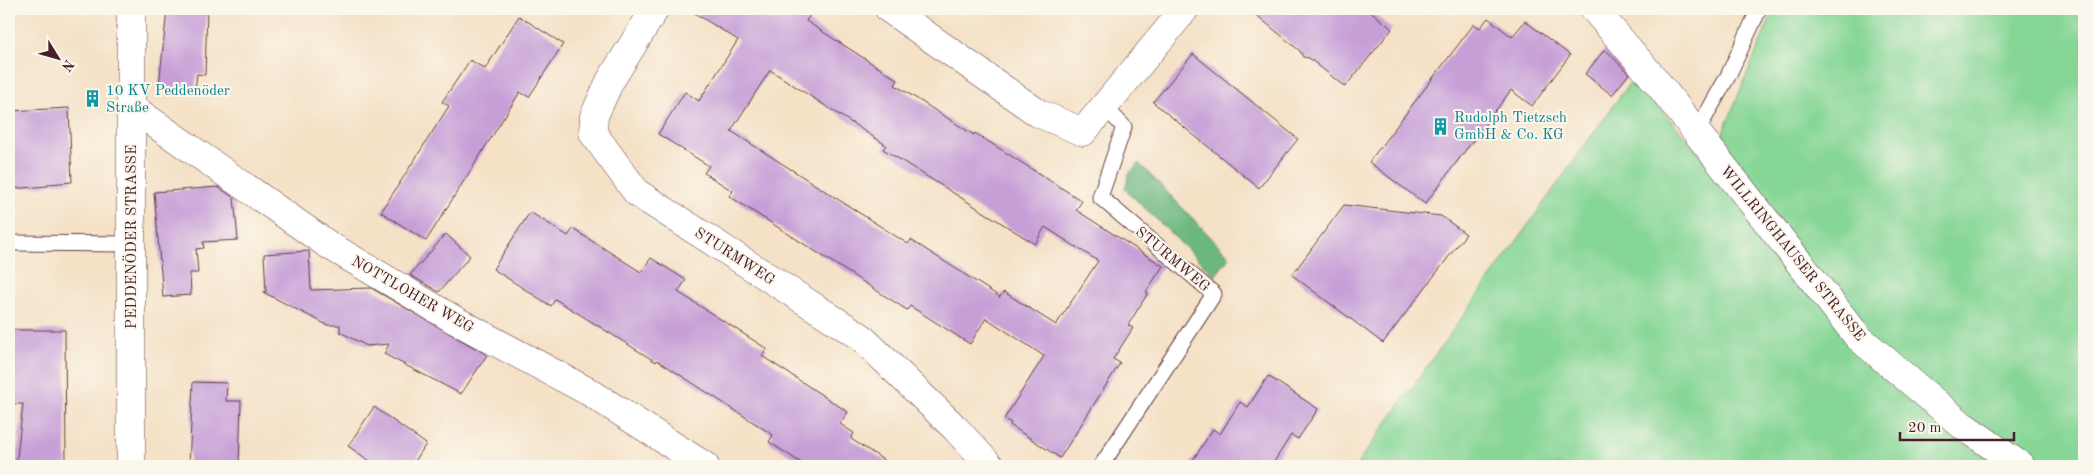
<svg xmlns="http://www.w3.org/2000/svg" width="2093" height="475" font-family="'Old Standard TT',serif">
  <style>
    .green { fill: #86d696; stroke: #687a60 }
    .forest { fill: #6cb77f; stroke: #5b6b55 }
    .building { fill: #c69fd7; fill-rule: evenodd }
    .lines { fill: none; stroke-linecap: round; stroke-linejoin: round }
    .service-casing { stroke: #643c42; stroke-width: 17 }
    .minor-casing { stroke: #643c42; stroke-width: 29 }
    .service { stroke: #fff; stroke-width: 15 }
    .minor { stroke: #fff; stroke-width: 28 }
    .labels { text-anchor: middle; stroke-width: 4; stroke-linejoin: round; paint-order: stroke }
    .culture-label { font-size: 15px; fill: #0d838f; stroke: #fbf7ec; text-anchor: start }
    .street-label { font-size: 15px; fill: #4a1f2b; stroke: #fbf7ec }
  </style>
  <rect width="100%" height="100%" fill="#fbf7ec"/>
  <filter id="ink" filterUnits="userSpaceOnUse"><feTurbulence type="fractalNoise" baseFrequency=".02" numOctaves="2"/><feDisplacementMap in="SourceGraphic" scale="10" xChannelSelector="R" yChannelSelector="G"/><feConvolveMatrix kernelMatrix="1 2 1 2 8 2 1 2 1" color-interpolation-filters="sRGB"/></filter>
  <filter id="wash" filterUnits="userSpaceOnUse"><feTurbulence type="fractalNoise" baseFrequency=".0096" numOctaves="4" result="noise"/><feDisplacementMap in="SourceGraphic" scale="20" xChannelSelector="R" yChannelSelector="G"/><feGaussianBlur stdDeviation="1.12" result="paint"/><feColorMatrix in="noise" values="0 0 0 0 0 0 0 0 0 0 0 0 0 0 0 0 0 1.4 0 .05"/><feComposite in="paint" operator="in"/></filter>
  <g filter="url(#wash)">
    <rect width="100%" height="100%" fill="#f4e1c6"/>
    <path class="green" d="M 1774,9 L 2084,9 L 2084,466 L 1356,466 L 1633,78 L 1710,164 Z"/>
    <path class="forest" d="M 1139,163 L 1230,257 L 1215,276 L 1125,189 L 1129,174 Z"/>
    <g id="blocks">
      <path class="building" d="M 167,9 L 207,9 L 205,75 L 197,74 L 195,90 L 159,86 Z
        M 688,9 L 814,9 L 806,21 L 898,80 L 895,85 L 974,135 L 975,133 L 1082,201 L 1076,210 L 1163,266 L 1146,292 L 1148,293 L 1128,325 L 1133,328 L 1113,359 L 1120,363 L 1060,458 L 1010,425 L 1011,423 L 1004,419 L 1044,356 L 986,318 L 970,344 L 910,306 L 907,310 L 729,196 L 733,191 L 704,173 L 709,166 L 658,134 L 685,92 L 699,101 L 738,40 ZM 770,70 L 886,145 L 883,149 L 1035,244 L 1045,227 L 1098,261 L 1056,325 L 1004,292 L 999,298 L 1000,297 L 911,240 L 908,244 L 731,131 Z
        M 1249,9 L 1368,9 L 1392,29 L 1345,87 L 1309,58 L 1303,57 L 1300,51 Z
        M 519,16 L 563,44 L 529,97 L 520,92 L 426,241 L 381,212 L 449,106 L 442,102 L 470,60 L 485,69 Z
        M 1488,18 L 1512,37 L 1525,21 L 1570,55 L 1532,106 L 1511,90 L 1425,204 L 1369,162 L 1474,24 L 1480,28 Z
        M 1605,49 L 1629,74 L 1612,95 L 1585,74 Z
        M 1193,54 L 1298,139 L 1259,188 L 1153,102 Z
        M 69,108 L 72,182 L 48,184 L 48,186 L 9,189 L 9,111 Z
        M 218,187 L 234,198 L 238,240 L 203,242 L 204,248 L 196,249 L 198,273 L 190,273 L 191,295 L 163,297 L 154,192 Z
        M 1344,205 L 1441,216 L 1466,234 L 1383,343 L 1292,275 Z
        M 530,212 L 568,236 L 573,229 L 641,272 L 651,258 L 686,280 L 678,292 L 764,347 L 767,349 L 762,356 L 848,412 L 840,424 L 854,433 L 851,439 L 893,466 L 806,466 L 769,442 L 773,435 L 657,360 L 656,362 L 555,299 L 551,306 L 493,269 Z
        M 446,234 L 470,256 L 439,292 L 410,275 Z
        M 309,251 L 311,290 L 371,288 L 487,355 L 461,394 L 384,354 L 389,344 L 367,346 L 340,332 L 340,325 L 327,325 L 263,292 L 266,292 L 264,254 Z
        M 9,330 L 65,330 L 66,466 L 16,466 L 23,404 L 9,404 Z
        M 1268,376 L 1318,409 L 1298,439 L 1291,435 L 1272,465 L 1274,466 L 1189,466 L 1213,429 L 1220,434 L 1240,402 L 1248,407 Z
        M 193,382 L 227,383 L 226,401 L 241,401 L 239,466 L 189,466 Z
        M 374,407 L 426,444 L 412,466 L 377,466 L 348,446 Z"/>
    </g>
  </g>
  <g filter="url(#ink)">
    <use href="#blocks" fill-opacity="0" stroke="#643c42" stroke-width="1"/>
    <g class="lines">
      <defs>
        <path id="service" d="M 1696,133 L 1728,76 L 1759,9
          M 9,243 L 131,244
          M 1101,466 L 1214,294 L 1100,197 L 1124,127 L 1104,106"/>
        <path id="minor" d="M 655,9 L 610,81 L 594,116 L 593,133 L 637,193 L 861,337 L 955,428 L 990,466
          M 889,9 L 1038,113 L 1083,132 L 1185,9
          M 1594,9 L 1656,81 L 1858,337 L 1962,425 L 2021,466
          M 131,107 L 327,244 L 453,319 L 591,393 L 705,466
          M 131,466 L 131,9"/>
      </defs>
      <use href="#service" class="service-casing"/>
      <use href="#minor" class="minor-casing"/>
      <use href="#service" class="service"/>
      <use href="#minor" class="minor"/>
    </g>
  </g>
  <defs>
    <symbol id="building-bare" viewBox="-9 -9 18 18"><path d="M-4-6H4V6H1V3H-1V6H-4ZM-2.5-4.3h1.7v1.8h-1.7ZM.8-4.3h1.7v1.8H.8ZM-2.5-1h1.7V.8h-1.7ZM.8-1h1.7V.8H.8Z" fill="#0f9aa8" stroke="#fbf7ec" stroke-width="2.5" paint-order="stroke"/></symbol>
  </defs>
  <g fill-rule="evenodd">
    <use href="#building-bare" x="80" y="86" width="25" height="25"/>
    <use href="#building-bare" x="1428" y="114" width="25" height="25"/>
  </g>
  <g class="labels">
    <g class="culture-label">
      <text x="106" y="95">10 KV Peddenöder<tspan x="106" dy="17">Straße</tspan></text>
      <text x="1454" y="122">Rudolph Tietzsch<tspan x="1454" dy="17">GmbH &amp; Co. KG</tspan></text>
    </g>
    <g class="street-label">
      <text transform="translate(131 237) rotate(-90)" y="5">PEDDENÖDER STRASSE</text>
      <text transform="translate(1793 253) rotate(51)" y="5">WILLRINGHAUSER STRASSE</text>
      <text transform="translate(735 256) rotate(33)" y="5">STURMWEG</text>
      <text transform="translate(1173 259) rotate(40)" y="5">STURMWEG</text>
      <text transform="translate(413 294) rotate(30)" y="5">NOTTLOHER WEG</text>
    </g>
  </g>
  <rect width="2093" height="475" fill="none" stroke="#fbf7ec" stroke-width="30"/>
  <g transform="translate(58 58) rotate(127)" stroke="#fbf7ec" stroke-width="4" paint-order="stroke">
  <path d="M0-4L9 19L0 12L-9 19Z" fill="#4a1f2b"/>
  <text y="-8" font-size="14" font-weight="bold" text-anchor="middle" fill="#4a1f2b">N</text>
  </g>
  <path d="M1900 432v8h114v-8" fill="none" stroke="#4a1f2b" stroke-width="2.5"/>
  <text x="1908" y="432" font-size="15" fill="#4a1f2b" stroke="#fbf7ec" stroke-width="4" paint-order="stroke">20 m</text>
</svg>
